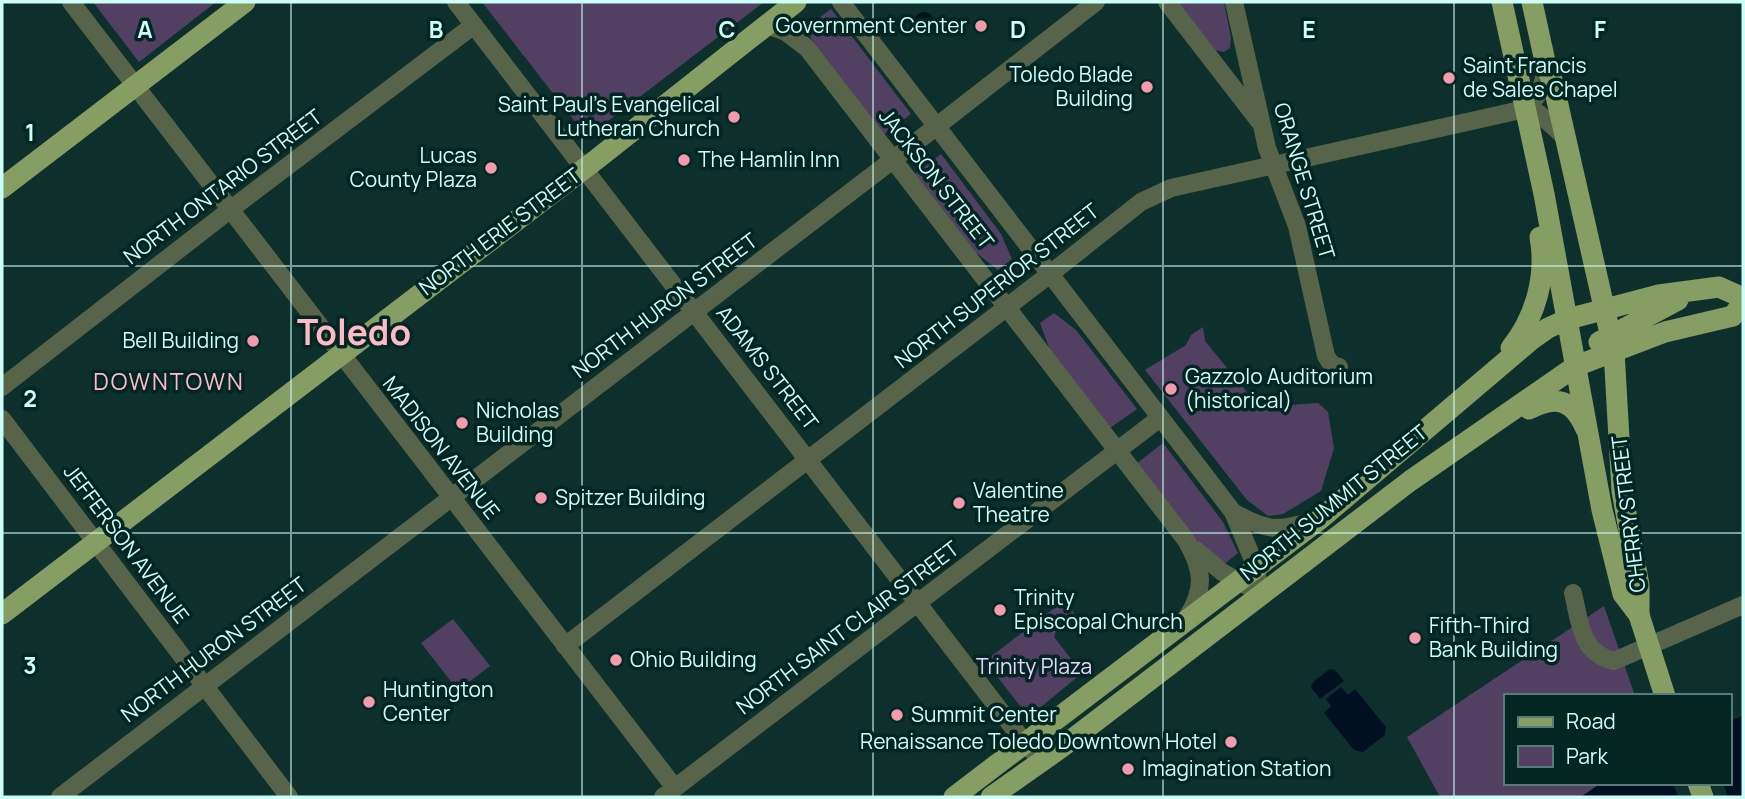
<svg xmlns="http://www.w3.org/2000/svg" width="1745" height="799" font-family="Manrope,sans-serif">
  <style>
    .green { fill: #524063 }
    .water { fill: #011020 }
    .pier { fill: #0e302d }
    .lines { fill: none; stroke-linecap: round; stroke-linejoin: round }
    .minor { stroke: #586449; stroke-width: 18 }
    .major { stroke: #869e64; stroke-width: 21 }
    .major-bridge { stroke: #869e64; stroke-width: 21 }
    .grid { fill: none; stroke: #cefef8; stroke-width: 2; stroke-opacity: 0.55 }
    .poi-dot { fill: #f39aac; stroke: #032623; stroke-width: 2.5 }
    .labels { text-anchor: middle; stroke-width: 7; stroke-linejoin: round; paint-order: stroke }
    .poi-label { font-size: 21px; fill: #cefef8; stroke: #032623; text-anchor: start }
    .street-label { font-size: 21px; fill: #cefef8; stroke: #032623 }
    .park-label { font-size: 21px; fill: #e9d8fc; stroke: #032623 }
    .neighbourhood-label { font-size: 23px; letter-spacing: 2px; fill: #febac6; stroke: #032623 }
    .town-label { font-size: 35px; font-weight: bold; fill: #febac6; stroke: #032623 }
    .grid-label { font-size: 23px; text-anchor: middle; font-weight: bold; fill: #cefef8; stroke: #032623; stroke-width: 7; stroke-linejoin: round; paint-order: stroke }
  </style>
  <rect width="100%" height="100%" fill="#0e302d"/>
  <path class="green" d="M 93,2 L 216,2 L 139,62 Z
    M 482,2 L 764,2 L 587,137 Z
    M 1177,2 L 1224,2 L 1231,38 L 1230,48 L 1224,52 L 1215,50 Z
    M 831,9 L 911,114 L 884,134 L 804,29 Z
    M 941,154 L 1001,234 L 1012,259 L 998,270 L 975,252 L 914,175 Z
    M 1054,313 L 1076,330 L 1137,409 L 1110,428 L 1051,353 L 1040,323 Z
    M 1203,327 L 1205,341 L 1259,407 L 1318,403 L 1328,412 L 1334,448 L 1321,491 L 1283,514 L 1268,516 L 1247,500 L 1145,370 L 1186,345 L 1191,335 Z
    M 1163,443 L 1223,522 L 1238,553 L 1223,565 L 1191,536 L 1136,464 Z
    M 1065,600 L 1076,616 L 1056,631 L 1054,637 L 1082,673 L 1035,712 L 1024,711 L 985,661 Z
    M 1604,606 L 1635,696 L 1505,696 L 1505,783 L 1601,783 L 1581,797 L 1440,797 L 1407,737 Z
    M 453,619 L 490,666 L 465,685 L 453,684 L 421,643 Z"/>
  <path class="water" d="M914 22a10 10 0 1 1 20 0a10 10 0 1 1-20 0Z
    M 1330,669 L 1335,670 L 1344,681 L 1320,699 L 1311,687 L 1314,681 Z
    M 1341,687 L 1348,695 L 1355,689 L 1386,727 L 1385,735 L 1363,752 L 1354,750 L 1324,713 L 1331,706 L 1326,699 Z
    M 1743,716 L 1743,797 L 1581,797 L 1601,783 L 1729,783 L 1729,721 Z"/>
  <path class="pier" d="M 1673,783 L 1723,783 L 1728,797 L 1678,797 Z"/>
  <g class="lines">
    <path class="minor" d="M 71,2 L 675,788
      M 456,2 L 1025,743 L 1042,761
      M 841,2 L 1233,512 L 1256,567 L 1260,594
      M 1167,2 L 1259,121
      M 1234,2 L 1267,148 L 1297,226 L 1326,356 L 1332,365 L 1339,367
      M 767,25 L 786,32 L 807,48 L 1186,540 C 1203,569 1206,589 1186,619
      M 1525,109 L 1538,113 L 1565,137
      M 2,387 L 231,209 L 474,25
      M 2,419 L 289,797
      M 1233,512 C 1270,533 1276,530 1316,521
      M 1196,550 L 1222,572 L 1247,586
      M 1573,593 C 1580,622 1580,653 1614,661 L 1743,605
      M 565,646 L 1050,274 L 1141,202 L 1171,188 L 1525,109 C 1539,97 1544,85 1546,66
      M 60,797 L 937,126 L 1096,2
      M 663,797 L 1160,418"/>
    <path class="major" d="M 1502,2 L 1544,194 L 1602,510 L 1623,594 L 1639,615
      M 1532,2 L 1546,66 L 1553,83 L 1614,351 L 1622,491 L 1639,585 L 1639,615
      M 2,188 L 245,2
      M 1599,342 L 1678,300
      M 1511,348 C 1536,317 1547,275 1540,237
      M 1529,409 C 1556,395 1573,399 1586,429
      M 2,614 L 597,159 L 796,2
      M 1698,783 L 1703,797
      M 954,797 L 1319,520 L 1531,340 L 1548,328 L 1568,319 L 1659,295 L 1719,287 L 1743,298
      M 991,797 L 1062,747 L 1410,481 L 1576,366 L 1665,332 L 1733,316 L 1743,302"/>
    <path class="major-bridge" d="M 1639,615 L 1665,696"/>
  </g>
  <path class="grid" d="M 291,2 L 291,797M 582,2 L 582,797M 873,2 L 873,797M 1163,2 L 1163,797M 1454,2 L 1454,797M 2,266 L 1743,266M 2,533 L 1743,533"/>
  <g class="poi-dot">
    <circle cx="981" cy="26" r="7"/>
    <circle cx="1449" cy="78" r="7"/>
    <circle cx="1147" cy="87" r="7"/>
    <circle cx="734" cy="117" r="7"/>
    <circle cx="684" cy="160" r="7"/>
    <circle cx="491" cy="168" r="7"/>
    <circle cx="253" cy="341" r="7"/>
    <circle cx="1171" cy="389" r="7"/>
    <circle cx="462" cy="423" r="7"/>
    <circle cx="541" cy="498" r="7"/>
    <circle cx="959" cy="503" r="7"/>
    <circle cx="1000" cy="610" r="7"/>
    <circle cx="1415" cy="638" r="7"/>
    <circle cx="616" cy="660" r="7"/>
    <circle cx="369" cy="702" r="7"/>
    <circle cx="897" cy="715" r="7"/>
    <circle cx="1231" cy="742" r="7"/>
    <circle cx="1128" cy="769" r="7"/>
  </g>
  <g class="labels">
    <g class="poi-label">
      <text x="967" y="33" text-anchor="end">Government Center</text>
      <text x="1463" y="73">Saint Francis<tspan x="1463" dy="24">de Sales Chapel</tspan></text>
      <text x="1133" y="82" text-anchor="end">Toledo Blade<tspan x="1133" dy="24">Building</tspan></text>
      <text x="720" y="112" text-anchor="end">Saint Paul's Evangelical<tspan x="720" dy="24">Lutheran Church</tspan></text>
      <text x="477" y="163" text-anchor="end">Lucas<tspan x="477" dy="24">County Plaza</tspan></text>
      <text x="698" y="167">The Hamlin Inn</text>
      <text x="239" y="348" text-anchor="end">Bell Building</text>
      <text x="1185" y="384">Gazzolo Auditorium<tspan x="1185" dy="24">(historical)</tspan></text>
      <text x="476" y="418">Nicholas<tspan x="476" dy="24">Building</tspan></text>
      <text x="973" y="498">Valentine<tspan x="973" dy="24">Theatre</tspan></text>
      <text x="555" y="505">Spitzer Building</text>
      <text x="1014" y="605">Trinity<tspan x="1014" dy="24">Episcopal Church</tspan></text>
      <text x="1429" y="633">Fifth-Third<tspan x="1429" dy="24">Bank Building</tspan></text>
      <text x="630" y="667">Ohio Building</text>
      <text x="383" y="697">Huntington<tspan x="383" dy="24">Center</tspan></text>
      <text x="911" y="722">Summit Center</text>
      <text x="1217" y="749" text-anchor="end">Renaissance Toledo Downtown Hotel</text>
      <text x="1142" y="776">Imagination Station</text>
    </g>
    <g class="street-label">
      <text transform="translate(936 179) rotate(52)" y="7">JACKSON STREET</text>
      <text transform="translate(1304 181) rotate(73)" y="7">ORANGE STREET</text>
      <text transform="translate(223 187) rotate(-37)" y="7">NORTH ONTARIO STREET</text>
      <text transform="translate(500 232) rotate(-37)" y="7">NORTH ERIE STREET</text>
      <text transform="translate(997 286) rotate(-38)" y="7">NORTH SUPERIOR STREET</text>
      <text transform="translate(665 306) rotate(-37)" y="7">NORTH HURON STREET</text>
      <text transform="translate(767 368) rotate(52)" y="7">ADAMS STREET</text>
      <text transform="translate(441 448) rotate(52)" y="7">MADISON AVENUE</text>
      <text transform="translate(1334 503) rotate(-39)" y="7">NORTH SUMMIT STREET</text>
      <text transform="translate(1629 514) rotate(-97)" y="7">CHERRY STREET</text>
      <text transform="translate(126 544) rotate(53)" y="7">JEFFERSON AVENUE</text>
      <text transform="translate(848 628) rotate(-37)" y="7">NORTH SAINT CLAIR STREET</text>
      <text transform="translate(214 650) rotate(-37)" y="7">NORTH HURON STREET</text>
    </g>
    <g class="park-label">
      <text x="1034" y="674">Trinity Plaza</text>
    </g>
    <g class="neighbourhood-label">
      <text x="169" y="390">DOWNTOWN</text>
    </g>
    <g class="town-label">
      <text x="354" y="345">Toledo</text>
    </g>
  </g>
  <g class="grid-label">
    <text x="145" y="38">A</text>
    <text x="436" y="38">B</text>
    <text x="727" y="38">C</text>
    <text x="1018" y="38">D</text>
    <text x="1309" y="38">E</text>
    <text x="1600" y="38">F</text>
    <text x="30" y="141">1</text>
    <text x="30" y="407">2</text>
    <text x="30" y="674">3</text>
  </g>
  <rect width="1745" height="799" fill="none" stroke="#cefef8" stroke-width="7"/>
  <rect x="1504" y="694" width="228" height="91" fill="#032623" stroke="#547c78" stroke-width="2"/>
  <rect x="1518" y="717" width="35" height="10" fill="#869e64" stroke="#547c78" stroke-width="2"/>
  <text x="1566" y="729" font-size="21" fill="#cefef8">Road</text>
  <rect x="1518" y="746" width="35" height="21" fill="#524063" stroke="#547c78" stroke-width="2"/>
  <text x="1566" y="764" font-size="21" fill="#cefef8">Park</text>
</svg>
